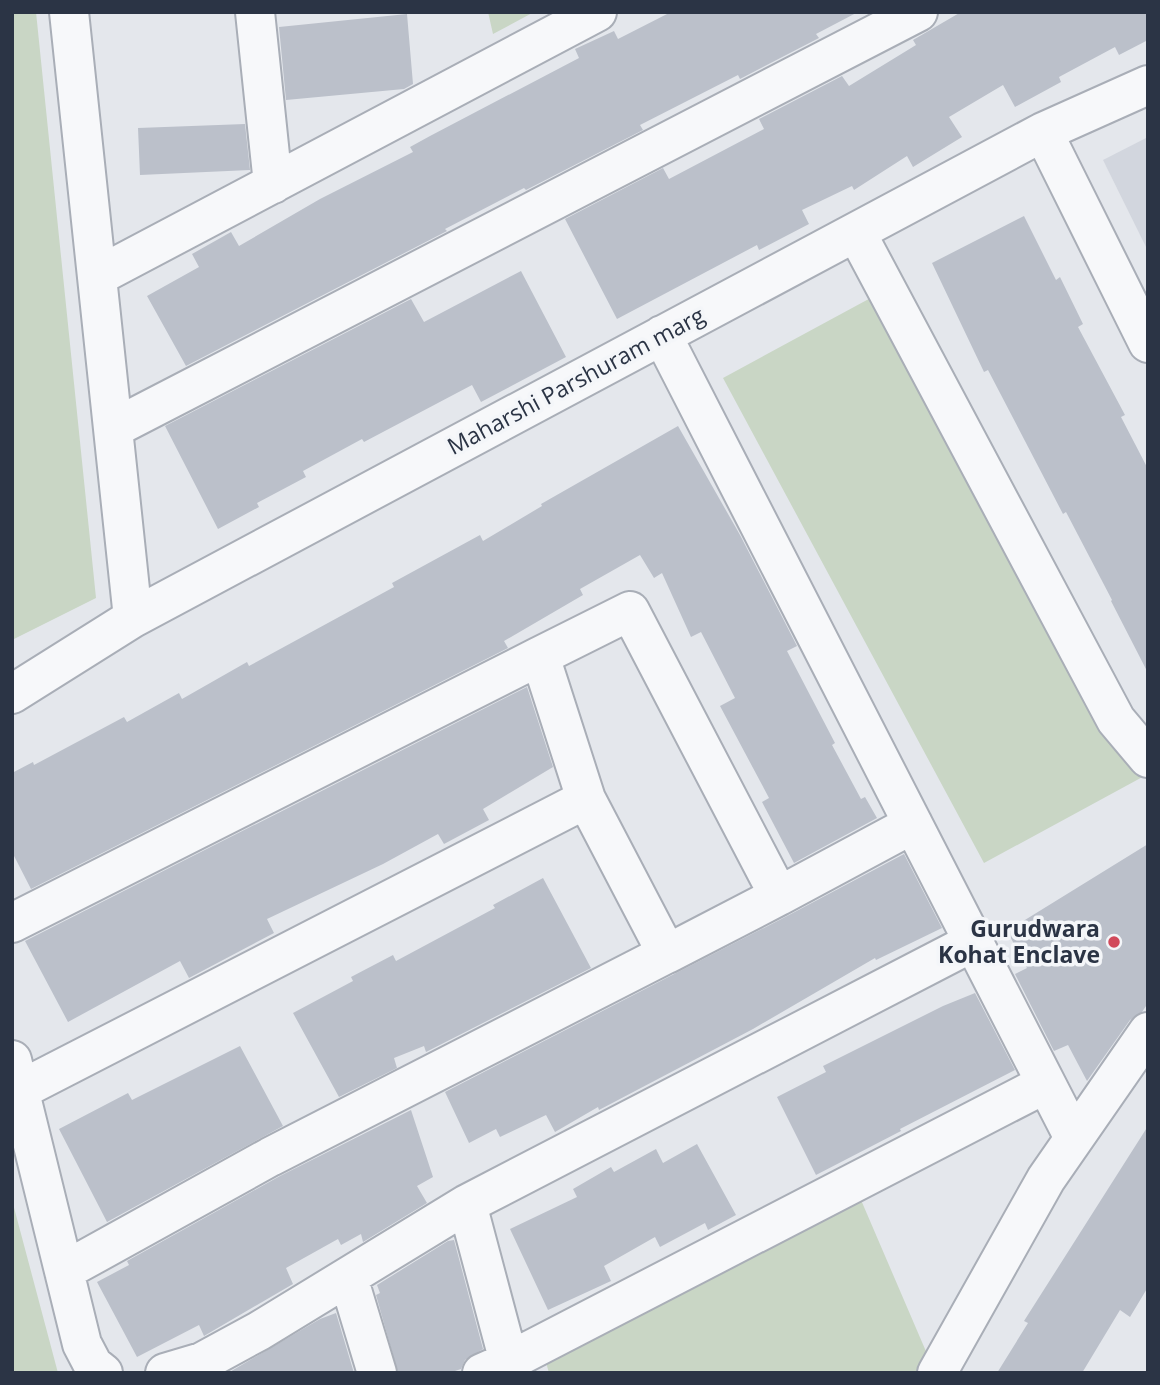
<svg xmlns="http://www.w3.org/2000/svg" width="1160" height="1385" font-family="'Open Sans',sans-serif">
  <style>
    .built { fill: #d2d6de }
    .green { fill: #c9d6c5 }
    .building { fill: #bbc0ca }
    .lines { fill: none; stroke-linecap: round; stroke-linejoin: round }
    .minor-casing { stroke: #a9aeb7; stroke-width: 42 }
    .minor { stroke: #f7f8fa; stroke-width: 38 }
    .poi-dot { fill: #d1495b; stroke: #f4f6f9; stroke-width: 2.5 }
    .labels { text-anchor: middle; stroke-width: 7; stroke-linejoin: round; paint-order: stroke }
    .street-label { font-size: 23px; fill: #2b3445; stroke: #f4f6f9 }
    .poi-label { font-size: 23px; font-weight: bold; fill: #2b3445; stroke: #f4f6f9; text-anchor: end }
  </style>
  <rect width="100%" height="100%" fill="#e4e7ec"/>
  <path class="built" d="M 1148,137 L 1148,251 L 1103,160 Z"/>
  <path class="green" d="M 12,12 L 36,12 L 96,598 L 12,640 Z
    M 488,12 L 534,12 L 493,34 Z
    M 902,281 L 1148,737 L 1148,774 L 984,863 L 723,378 Z
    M 855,1186 L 934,1370 L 932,1373 L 549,1373 L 540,1341 Z
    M 12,1200 L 58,1373 L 12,1373 Z"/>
  <path class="building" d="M 671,12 L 858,12 L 816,34 L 819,38 L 740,79 L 738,75 L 640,125 L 643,130 L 526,190 L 524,188 L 445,229 L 447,231 L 186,366 L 147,296 L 199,267 L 192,254 L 231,232 L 239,246 L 320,199 L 413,152 L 410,147 L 430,136 L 579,58 L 575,49 L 614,31 L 618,39 Z
    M 961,12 L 1148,12 L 1148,40 L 1119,55 L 1115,47 L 1059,77 L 1061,82 L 1015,107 L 1003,85 L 949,117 L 962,137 L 913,167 L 907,156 L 854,190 L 852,186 L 802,210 L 809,224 L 759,250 L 757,245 L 617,319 L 565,219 L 663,168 L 669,179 L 764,129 L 759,119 L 842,76 L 849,86 L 916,45 L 913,40 Z
    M 407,14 L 413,84 L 404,89 L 286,100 L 279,27 Z
    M 245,124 L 250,170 L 140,175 L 138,128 Z
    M 1024,216 L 1056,280 L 1060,277 L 1083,324 L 1078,327 L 1125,415 L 1121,417 L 1148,469 L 1148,673 L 1111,601 L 1112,600 L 1066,512 L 1063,514 L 988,370 L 984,372 L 932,263 Z
    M 521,271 L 566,357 L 481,402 L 472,385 L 364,442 L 362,439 L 303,471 L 306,477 L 257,503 L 259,507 L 218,529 L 165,426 L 411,299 L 424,322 Z
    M 678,426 L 740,535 L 797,646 L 787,651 L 835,743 L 832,745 L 861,799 L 865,797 L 877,818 L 794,863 L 762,802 L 769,798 L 720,706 L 735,698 L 701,632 L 691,637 L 662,573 L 654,578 L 640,555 L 580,589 L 583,595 L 504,641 L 508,648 L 31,889 L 12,852 L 12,773 L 33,762 L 34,765 L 124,717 L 127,722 L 179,693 L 182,699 L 247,662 L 249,666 L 394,587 L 392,583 L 480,535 L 483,541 L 542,506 L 541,504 Z
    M 527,687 L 553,767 L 483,809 L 489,820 L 444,844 L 438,834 L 383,864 L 267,919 L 274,933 L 189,978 L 180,961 L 68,1022 L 25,941 Z
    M 1148,844 L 1148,1003 L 1142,1012 L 1130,1020 L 1087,1081 L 1068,1045 L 1054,1051 L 1015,974 L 1027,968 L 1007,931 Z
    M 904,854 L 942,928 L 876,960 L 875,958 L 753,1029 L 599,1110 L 598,1107 L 555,1132 L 546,1115 L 500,1137 L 496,1129 L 469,1143 L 445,1092 L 789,915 Z
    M 543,878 L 591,968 L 426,1052 L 424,1046 L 394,1058 L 397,1068 L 339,1097 L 293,1013 L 353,981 L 351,977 L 393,955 L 396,961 L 495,908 L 493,905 Z
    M 975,993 L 1015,1070 L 900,1129 L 901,1131 L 816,1175 L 777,1097 L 826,1072 L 823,1066 L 943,1006 Z
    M 240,1046 L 283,1126 L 107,1222 L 59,1129 L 128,1093 L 132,1100 Z
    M 411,1110 L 433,1177 L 417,1186 L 427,1203 L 363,1242 L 361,1234 L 341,1245 L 338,1239 L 286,1268 L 293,1284 L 204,1336 L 199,1325 L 137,1357 L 97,1282 L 129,1265 L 127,1261 L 280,1176 Z
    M 1148,1126 L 1148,1287 L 1130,1317 L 1120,1310 L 1082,1373 L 997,1373 L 1028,1323 L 1024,1321 Z
    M 697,1144 L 736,1215 L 708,1230 L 705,1223 L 660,1247 L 655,1237 L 604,1266 L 611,1281 L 548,1310 L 510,1229 L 577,1197 L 573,1189 L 611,1167 L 614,1172 L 656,1149 L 663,1163 Z
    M 454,1240 L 483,1349 L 465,1360 L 461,1369 L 449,1373 L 398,1373 L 376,1295 L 380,1293 L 377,1285 L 448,1241 Z
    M 336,1313 L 354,1373 L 228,1373 L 320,1319 Z"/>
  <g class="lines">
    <defs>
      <path id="minor" d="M 69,12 L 133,618
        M 255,12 L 273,184
        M 1043,132 L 1148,343
        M 856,232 L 1116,720 L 1148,758
        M 98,276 L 597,12
        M 662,335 L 1074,1138
        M 114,428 L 918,12
        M 630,611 L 779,896 L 667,954 L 586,799 L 540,656 Z
        M 12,694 L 133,618 L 1043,132 L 1148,85
        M 779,896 L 913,824
        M 12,923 L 540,656
        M 12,1060 L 82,1344 L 93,1365 L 103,1373
        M 20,1090 L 586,799
        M 467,1204 L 512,1373
        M 64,1271 L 270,1157 L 674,950
        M 348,1277 L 377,1373
        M 165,1373 L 202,1362 L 259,1331 L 467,1204 L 973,942
        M 482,1373 L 509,1361 L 1045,1084
        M 937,1373 L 1046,1179 L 1148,1032"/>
    </defs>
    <use href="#minor" class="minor-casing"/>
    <use href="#minor" class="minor"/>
  </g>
  <circle class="poi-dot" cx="1114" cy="942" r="7"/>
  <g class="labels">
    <g class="street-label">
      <text transform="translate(576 381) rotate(-28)" y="8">Maharshi Parshuram marg</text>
    </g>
    <g class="poi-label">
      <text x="1100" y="937">Gurudwara<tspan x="1100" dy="26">Kohat Enclave</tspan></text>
    </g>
  </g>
  <rect width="1160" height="1385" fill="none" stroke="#2b3445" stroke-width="28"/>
</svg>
